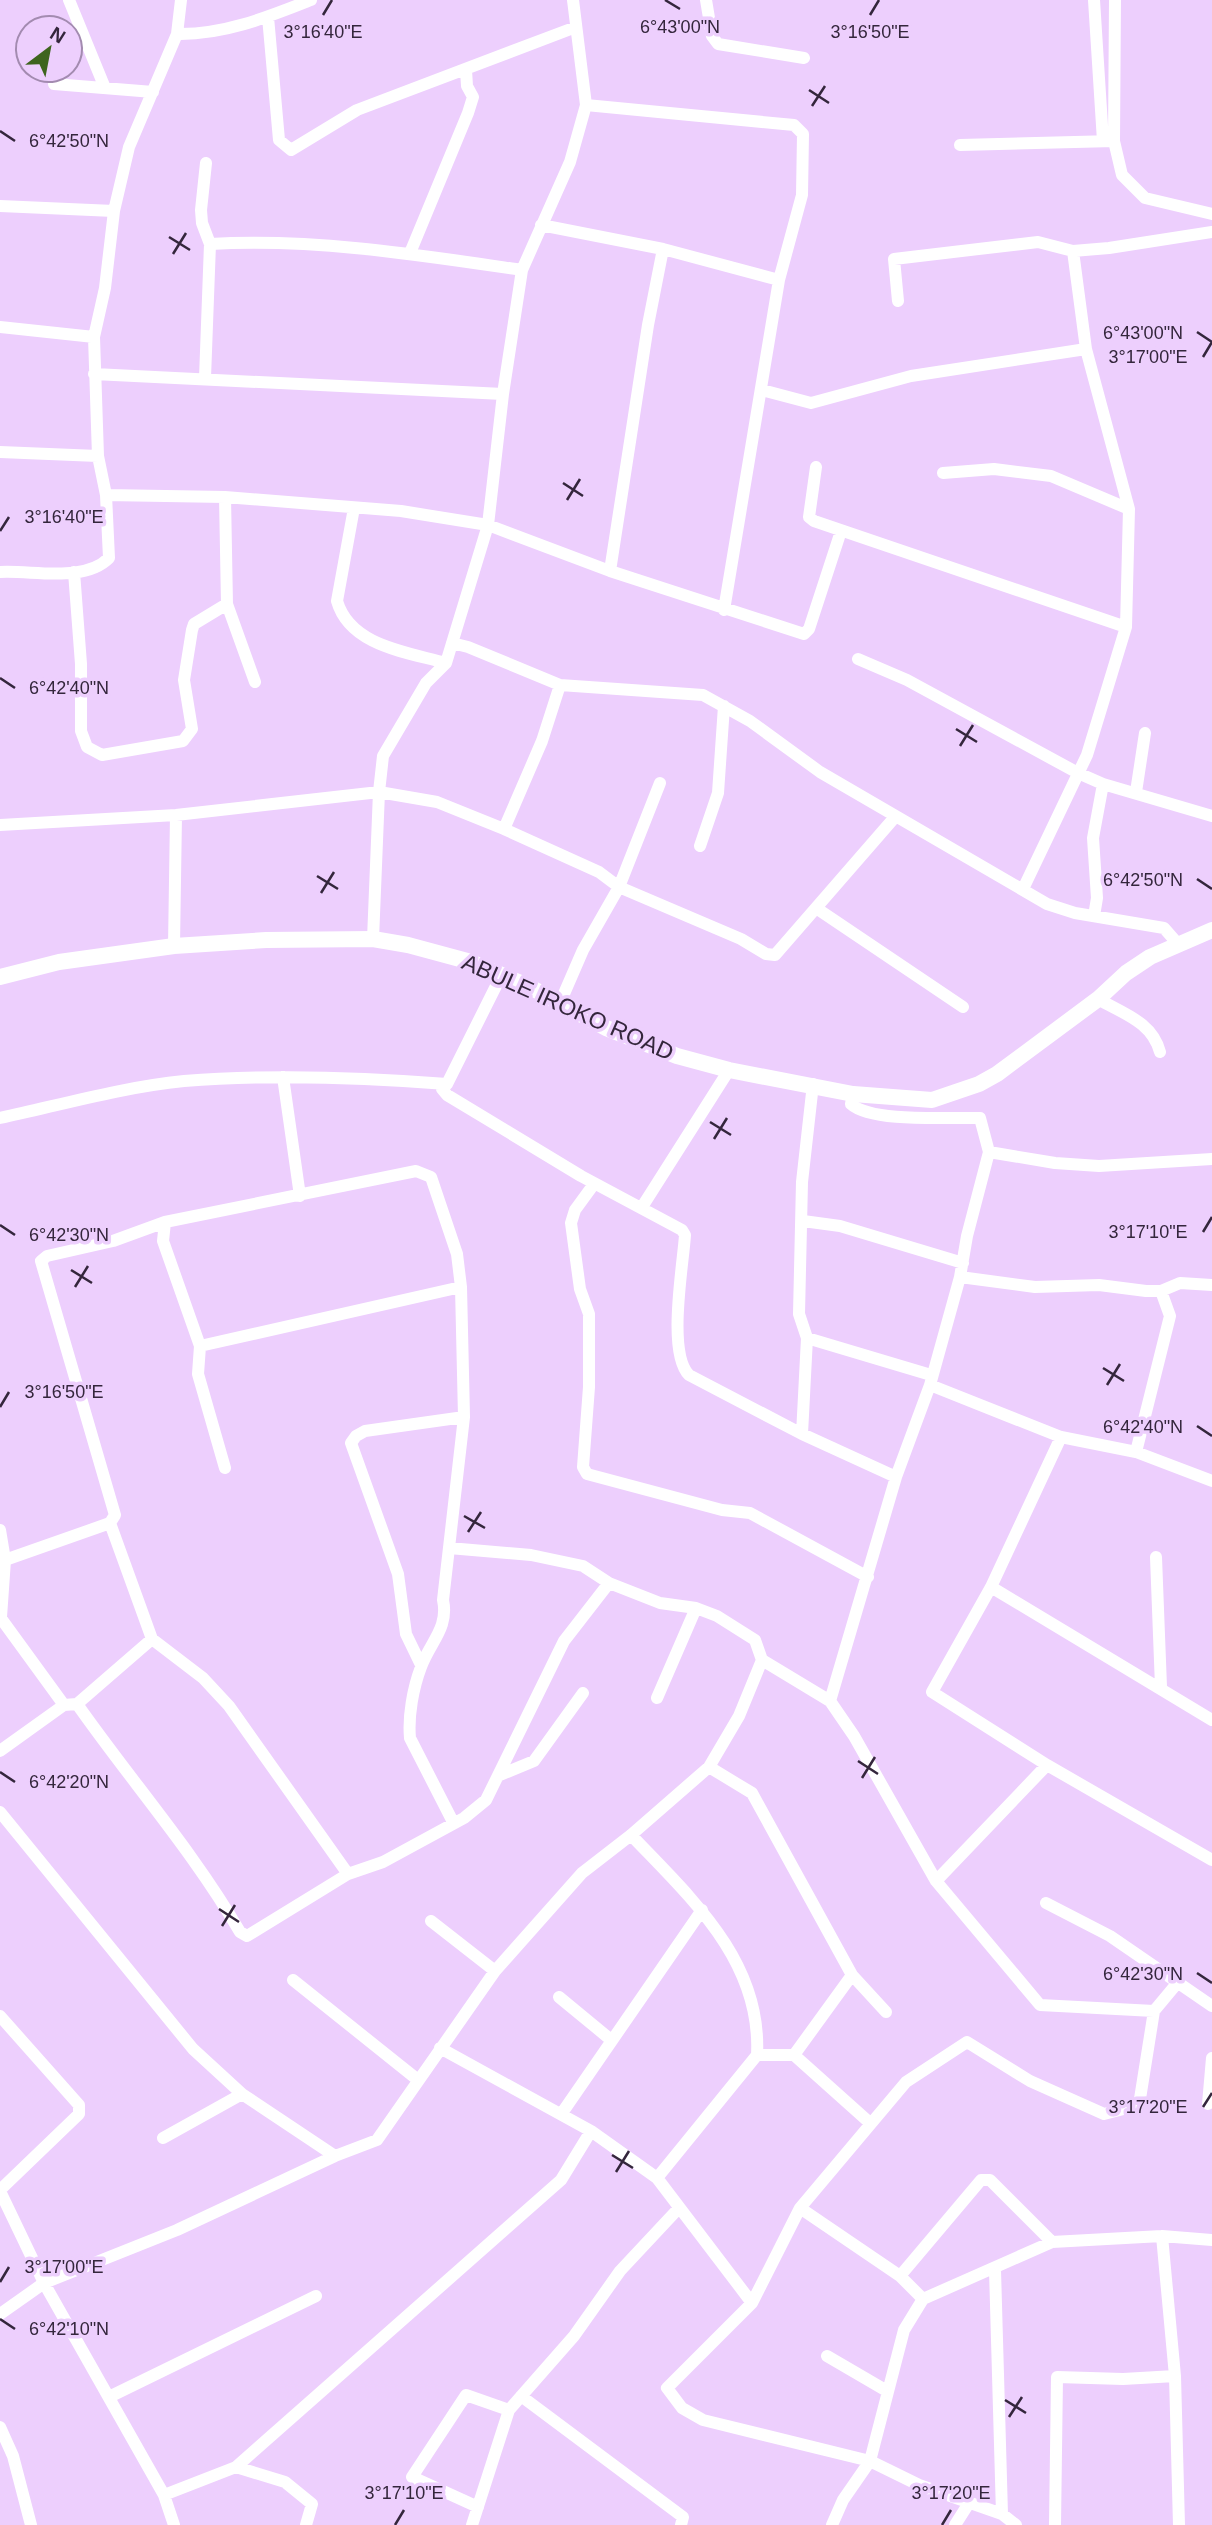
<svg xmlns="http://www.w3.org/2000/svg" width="1212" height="2525" font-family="Helvetica,sans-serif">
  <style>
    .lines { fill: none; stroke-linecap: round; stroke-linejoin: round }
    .minor { stroke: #fff; stroke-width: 12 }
    .tertiary { stroke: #fff; stroke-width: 16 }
    .ticks { fill: none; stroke: #34263c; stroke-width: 2.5 }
    .labels { text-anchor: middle; stroke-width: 7; stroke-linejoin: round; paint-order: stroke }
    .street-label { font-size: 23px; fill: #34263c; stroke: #edcffd }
    .ticks-label { font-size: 18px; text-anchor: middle; fill: #34263c; stroke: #edcffd; stroke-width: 7; stroke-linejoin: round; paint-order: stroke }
  </style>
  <rect width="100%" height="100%" fill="#edcffd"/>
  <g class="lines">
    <path class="minor" d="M 69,0 L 105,88
      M 706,0 L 712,36 L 718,44 L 804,58
      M 1094,0 L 1103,141
      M 1115,0 L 1114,141 L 1122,175 L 1145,198 L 1212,214
      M 268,17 L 279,140 L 291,150 L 357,110 L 576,27
      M 177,34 C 224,35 268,17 311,0
      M 54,84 L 153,92
      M 586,105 L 794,125 L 803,134 L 802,195 L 779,280
      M 960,145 L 1114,141
      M 0,206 L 114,211
      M 541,225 L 663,249 L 779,280 L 724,610
      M 210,244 C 314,238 420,255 522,270
      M 410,253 L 468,113 L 473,97 L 467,86 L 466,70
      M 898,301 L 894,259 L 1038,242 L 1073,251 L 1109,248 L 1212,232
      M 0,327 L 94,337
      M 94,374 L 503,394
      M 205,378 L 210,244 L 202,223 L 201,210 L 206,163
      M 762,390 L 811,403 L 911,376 L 1086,349
      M 0,452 L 98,456
      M 816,467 L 809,517 L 814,521 L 1126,627
      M 943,473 L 994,469 L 1051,476 L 1129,509
      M 106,495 L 225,497 L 401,511 L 488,525 L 610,571 L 804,634 L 809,629 L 841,531
      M 225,497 L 227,604 L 255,682
      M 354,508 L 337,601 C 350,646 407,652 446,663
      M 610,571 L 648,325 L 663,249
      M 0,572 C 33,570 84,583 109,558 L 106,495 L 98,456 L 94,337 L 105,288 L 114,211 L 129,147 L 177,34 L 181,0
      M 74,572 L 81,664 L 81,731 L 87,747 L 102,755 L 183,741 L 192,729 L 184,680 L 192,630 L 194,624 L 227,604
      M 452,643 L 468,647 L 560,685 L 703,695 L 750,721 L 820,772 L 1047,904 L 1075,913 L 1164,928 L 1178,944
      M 858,659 L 907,680 L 1078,773 L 1103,784 L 1212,816
      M 1136,792 L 1145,733
      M 0,825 L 176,815 L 379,792 L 437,802 L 504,829 L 599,872 L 619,887 L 741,939 L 766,954 L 775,955 L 895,817
      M 504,829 L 542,741 L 560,685
      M 700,846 L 718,793 L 724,706
      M 1023,889 L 1087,755 L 1126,627 L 1129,509 L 1086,349 L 1073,251
      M 816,908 L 963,1007
      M 1094,916 L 1097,898 L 1093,838 L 1103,784
      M 373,939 L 379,792 L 383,756 L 426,683 L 446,663 L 488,525 L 503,394 L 522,270 L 570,162 L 586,105 L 573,0
      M 174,946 L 176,815
      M 1098,999 C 1124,1014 1152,1022 1160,1052
      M 560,1003 L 583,950 L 619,887 L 660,783
      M 283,1077 L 300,1196
      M 447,1084 L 502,974
      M 0,1118 C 60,1105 123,1087 184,1081 C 272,1074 360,1077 447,1084 L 442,1089 L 447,1095 L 581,1176 L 682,1230 L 685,1235 C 683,1266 667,1353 689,1375 L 802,1434 L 896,1477
      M 989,1152 L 1055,1163 L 1099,1166 L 1212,1159
      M 594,1184 L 575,1210 L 571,1223 L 580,1289 L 589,1314 L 589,1387 L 583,1467 L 587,1474 L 722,1510 L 750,1513 L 868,1577
      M 642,1207 L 729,1070
      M 803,1221 L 840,1226 L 963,1263
      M 165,1222 L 163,1241 L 200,1346 L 198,1374 L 225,1468
      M 960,1277 L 1035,1287 L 1099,1285 L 1146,1291 L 1161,1291 L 1180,1283 L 1212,1285
      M 807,1338 L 931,1375
      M 200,1346 L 461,1287
      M 930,1385 L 1061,1437 L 1136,1452 L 1212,1481
      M 802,1434 L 807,1338 L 799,1314 L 802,1182 L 813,1084
      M 1061,1437 L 991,1587 L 932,1692 L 1047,1765 L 1212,1860
      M 1136,1452 L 1170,1316 L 1161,1291
      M 110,1523 L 152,1639 L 203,1678 L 229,1706 L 348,1874
      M 0,1530 L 5,1560 L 1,1617
      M 449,1548 L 531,1555 L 583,1566 L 609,1583 L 660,1603 L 696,1608 L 717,1616 L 755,1640 L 762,1660 L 830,1701 L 854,1736 L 936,1881 L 1040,2005 L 1154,2011 L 1179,1981
      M 1156,1557 L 1161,1687
      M 5,1560 L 110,1523 L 115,1515 L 41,1261 L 47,1256 L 113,1241 L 165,1222 L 416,1171 L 431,1177 L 457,1254 L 461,1287 L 464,1417 L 443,1600 C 449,1628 430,1642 421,1667 C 413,1688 408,1716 410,1738 L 453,1822
      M 991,1587 L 1212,1720
      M 0,1617 L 64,1705 L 77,1704 C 131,1781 193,1851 240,1932 L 247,1936 L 348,1874 L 383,1862 L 464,1818 L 486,1800 L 564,1641 L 609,1583
      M 421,1665 L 406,1634 L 398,1574 L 351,1443 L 356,1436 L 365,1431 L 464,1417
      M 657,1698 L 696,1608
      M 830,1701 L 896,1477 L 930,1385 L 960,1277 L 967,1236 L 989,1152 L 980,1118 C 950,1117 872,1123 851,1104 L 853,1094
      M 77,1704 L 152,1639
      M 0,1751 L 64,1705
      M 709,1767 L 752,1793 L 852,1975 L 886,2012
      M 500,1775 L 534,1761 L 583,1693
      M 0,1812 L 193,2049 L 242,2094 L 335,2156
      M 631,1835 C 691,1898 762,1961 757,2055 L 794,2055 L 870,2123
      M 936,1881 L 1047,1765
      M 1046,1903 L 1110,1936 L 1212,2006
      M 431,1921 L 495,1971
      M 293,1980 L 418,2080
      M 559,1997 L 610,2039
      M 0,2016 L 79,2105 L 79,2114 L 0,2190
      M 440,2048 L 591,2131 L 657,2178 L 752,2303
      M 794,2055 L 852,1975
      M 1208,2104 L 1212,2058
      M 562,2113 L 702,1910
      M 163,2138 L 242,2094
      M 657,2178 L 757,2055
      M 0,2191 L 44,2283 L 164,2495 L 174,2525
      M 800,2208 L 900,2276 L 923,2299
      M 1162,2236 L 1175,2376 L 1179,2525
      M 995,2270 L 1002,2514
      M 900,2276 L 981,2180 L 990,2180 L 1052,2242
      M 0,2314 L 44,2283 L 177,2230 L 335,2156 L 377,2140 L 495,1971 L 582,1873 L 631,1835 L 709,1767 L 739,1716 L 762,1660
      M 827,2356 L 887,2391
      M 521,2396 L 683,2517 L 681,2525
      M 109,2397 L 316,2296
      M 0,2427 L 13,2456 L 31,2525
      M 236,2467 L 285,2482 L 312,2504 L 306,2525
      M 164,2495 L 236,2467 L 561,2180 L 591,2131
      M 478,2507 L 412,2477 L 466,2395 L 509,2410
      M 472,2525 L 509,2410 L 574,2336 L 620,2271 L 678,2209
      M 832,2525 L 843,2500 L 870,2461 L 904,2330 L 923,2299 L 1052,2242 L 1162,2236 L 1212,2240
      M 955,2525 L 969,2503
      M 1016,2525 L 1002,2514 L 919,2485 L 870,2461 L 703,2420 L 682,2408 L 667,2388 L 752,2303 L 800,2208 L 906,2082 L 967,2042 L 1030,2081 L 1104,2114 L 1139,2105 L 1154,2011
      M 1055,2525 L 1057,2377 L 1123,2379 L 1175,2376"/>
    <path class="tertiary" d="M 0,977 L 59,962 L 174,946 L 266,940 L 373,939 L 408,945 L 471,962 L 528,986 L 606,1028 L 677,1056 L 729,1070 L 853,1094 L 932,1100 L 979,1084 L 997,1074 L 1098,999 L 1126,973 L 1150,957 L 1212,930"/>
  </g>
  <path class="ticks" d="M 665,0 L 680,9M 323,15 L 332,0M 870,15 L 879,0M 809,90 L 829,103M 812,106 L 825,86M 0,131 L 15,141M 169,237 L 190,250M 173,254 L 186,233M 1197,332 L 1212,342M 1203,357 L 1212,342M 563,483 L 583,496M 567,500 L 580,479M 0,531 L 9,517M 0,678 L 15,688M 956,729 L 977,742M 960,746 L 973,725M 317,876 L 338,889M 1197,879 L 1212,889M 321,893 L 334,872M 710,1122 L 731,1135M 714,1139 L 727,1118M 0,1225 L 15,1235M 1203,1232 L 1212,1217M 71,1270 L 92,1283M 75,1287 L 88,1266M 1103,1368 L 1124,1381M 1107,1385 L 1120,1364M 0,1407 L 9,1392M 1197,1426 L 1212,1436M 464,1516 L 485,1528M 468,1532 L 481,1512M 858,1761 L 878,1774M 0,1772 L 15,1782M 862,1778 L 875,1757M 219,1909 L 239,1922M 222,1926 L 235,1905M 1197,1973 L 1212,1983M 1203,2107 L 1212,2093M 612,2155 L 633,2168M 616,2172 L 629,2151M 0,2282 L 9,2267M 0,2319 L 15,2329M 1005,2400 L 1026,2413M 1009,2417 L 1022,2397M 395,2525 L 404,2510M 942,2525 L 951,2510"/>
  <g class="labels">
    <g class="street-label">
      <text transform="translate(568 1007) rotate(24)" y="8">ABULE IROKO ROAD</text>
    </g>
  </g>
  <g class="ticks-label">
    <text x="680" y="33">6°43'00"N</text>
    <text x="323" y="38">3°16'40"E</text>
    <text x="870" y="38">3°16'50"E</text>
    <text x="69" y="147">6°42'50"N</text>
    <text x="1143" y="339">6°43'00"N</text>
    <text x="1148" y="363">3°17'00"E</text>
    <text x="64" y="523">3°16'40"E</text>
    <text x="69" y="694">6°42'40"N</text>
    <text x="1143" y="886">6°42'50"N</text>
    <text x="1148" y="1238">3°17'10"E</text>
    <text x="69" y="1241">6°42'30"N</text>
    <text x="64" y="1398">3°16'50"E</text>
    <text x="1143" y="1433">6°42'40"N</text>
    <text x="69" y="1788">6°42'20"N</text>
    <text x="1143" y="1980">6°42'30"N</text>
    <text x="1148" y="2113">3°17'20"E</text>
    <text x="64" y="2273">3°17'00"E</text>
    <text x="69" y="2335">6°42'10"N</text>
    <text x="404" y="2499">3°17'10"E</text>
    <text x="951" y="2499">3°17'20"E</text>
  </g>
  <g transform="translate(49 49) rotate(32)"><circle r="33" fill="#edcffd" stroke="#a38bb0" stroke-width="2"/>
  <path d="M0-5L12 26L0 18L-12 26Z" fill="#3e641e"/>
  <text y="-10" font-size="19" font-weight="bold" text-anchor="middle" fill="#34263c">N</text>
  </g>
</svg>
